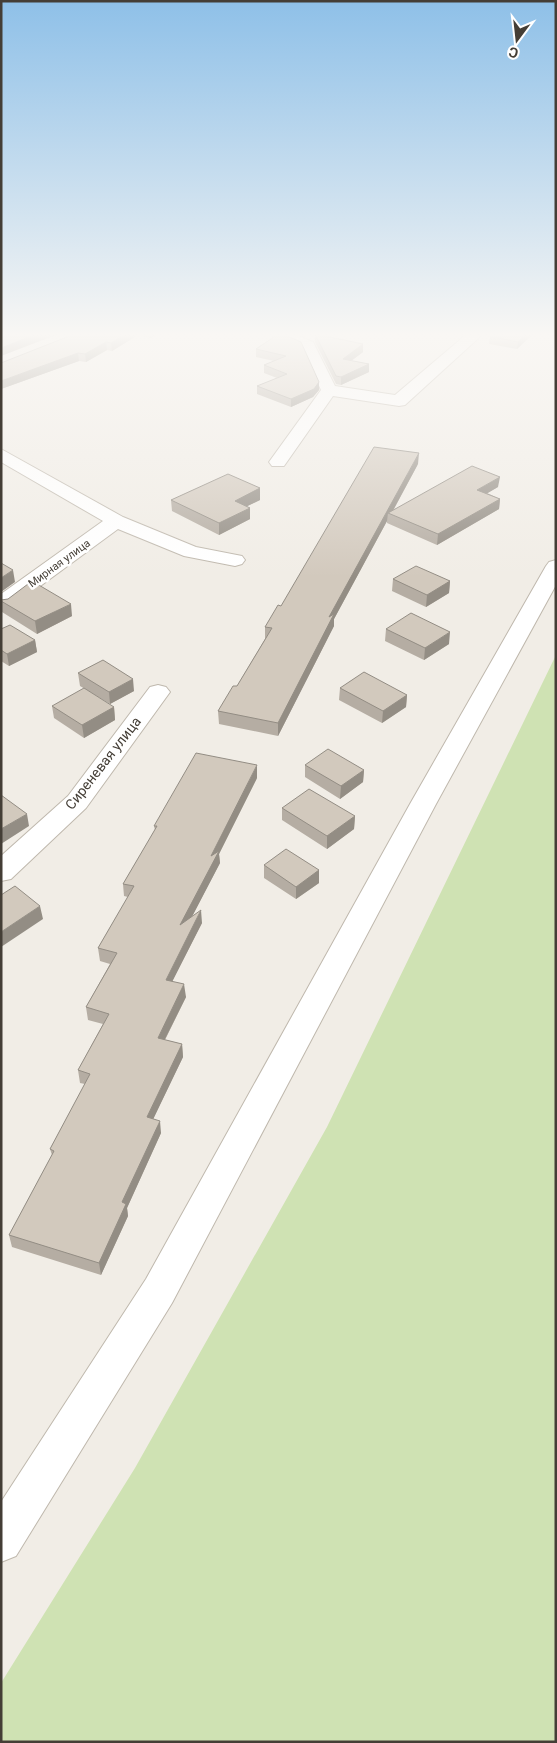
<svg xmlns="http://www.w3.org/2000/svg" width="557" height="1743" font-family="Roboto,sans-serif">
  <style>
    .green { fill: #cfe2b3 }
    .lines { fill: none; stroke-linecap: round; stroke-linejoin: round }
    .minor-casing { stroke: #bfb8ad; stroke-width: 2 }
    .minor { fill: #fff; fill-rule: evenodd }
    .wall { fill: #b5ada3 }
    .shaded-wall { fill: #938d84 }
    .building { fill: #d2c9bd; stroke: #938d84 }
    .labels { text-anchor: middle; stroke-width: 5; stroke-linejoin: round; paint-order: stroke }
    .far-street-label { font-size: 11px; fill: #443e36; stroke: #fff }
    .street-label { font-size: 14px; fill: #443e36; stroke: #fff }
  </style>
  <rect width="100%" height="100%" fill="#f1ede6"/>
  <path class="green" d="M 556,655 L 556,1742 L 1,1742 L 1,1683 L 135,1468 L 327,1127 Z"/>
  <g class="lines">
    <defs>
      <path id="minor" d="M 271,333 L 291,333 L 313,342 L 335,386 L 395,395 L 468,333 L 484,333 L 405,405 L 399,406 L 333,396 L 284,466 L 272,466 L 269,462 L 321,390 L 302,348 L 273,336 Z
        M 1,449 L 123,517 L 196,547 L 242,556 L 245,560 L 242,564 L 235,566 L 184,556 L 118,529 L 9,609 L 1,610 L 1,594 L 103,521 L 1,462 Z
        M 556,560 L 556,585 L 436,804 L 172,1303 L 16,1556 L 1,1562 L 1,1502 L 146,1279 L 410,804 L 546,566 L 549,562 Z
        M 158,685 L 166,687 L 170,692 L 86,808 L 11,879 L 1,881 L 1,856 L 68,796 L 150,687 Z"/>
    </defs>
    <use href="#minor" class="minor-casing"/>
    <use href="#minor" class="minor"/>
  </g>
  <path class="wall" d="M 77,333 L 159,333 L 151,338 L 138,335 L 112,351 L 107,350 L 86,362 L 79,361 L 1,389 Z
    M 280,333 L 319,390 L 313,397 L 291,407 L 257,394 L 257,386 L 277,378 L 264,373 L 264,365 L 274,361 L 256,357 L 256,349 Z
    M 494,333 L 534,333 L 517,349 L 489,344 L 490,336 Z
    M 315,334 L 363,352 L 351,361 L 369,364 L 369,372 L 341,385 L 336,384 L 315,342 Z
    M 418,464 L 394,509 L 498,487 L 487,493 L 500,499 L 499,509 L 437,545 L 387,523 L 387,521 L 334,619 L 334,626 L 278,736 L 219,724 L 218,711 L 237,686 L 265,639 L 265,627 L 281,606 Z
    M 260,488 L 260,500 L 247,506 L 250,508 L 250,519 L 219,535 L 172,511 L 171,500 Z
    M 393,579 L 450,581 L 449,593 L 426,607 L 392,591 Z
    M 1,600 L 72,616 L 37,634 L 2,612 Z
    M 1,629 L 35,640 L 37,652 L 9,666 L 1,661 Z
    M 386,629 L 449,644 L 424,660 L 385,641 Z
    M 78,673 L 134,691 L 110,704 L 80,686 Z
    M 340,688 L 407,695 L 406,707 L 382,723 L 339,700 Z
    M 52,706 L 114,707 L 115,720 L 84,738 L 54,718 Z
    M 305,765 L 364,770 L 363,782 L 340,799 L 305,777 Z
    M 257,778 L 219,854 L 220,863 L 192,916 L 202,923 L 172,981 L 186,997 L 165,1040 L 182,1044 L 183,1057 L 153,1119 L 161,1133 L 127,1208 L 128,1216 L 101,1275 L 12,1247 L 9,1235 L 52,1155 L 50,1149 L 85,1084 L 80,1083 L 78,1070 L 103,1024 L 88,1020 L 86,1007 L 110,964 L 100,961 L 98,948 L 128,897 L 124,896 L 123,884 L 155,830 L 154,826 Z
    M 282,808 L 355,816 L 354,829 L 327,849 L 282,820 Z
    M 264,865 L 319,870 L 319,883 L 296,899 L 264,878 Z"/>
  <path class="shaded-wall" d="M 40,333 L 61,333 L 1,356 L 1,348 Z
    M 128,333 L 138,333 L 138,335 L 112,351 L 111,343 Z
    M 150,333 L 159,333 L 151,338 Z
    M 528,333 L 534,333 L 517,349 L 518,342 Z
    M 106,342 L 107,350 L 86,362 L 85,354 Z
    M 363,344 L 363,352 L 343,367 L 343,359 Z
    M 78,353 L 79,361 L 1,389 L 1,381 Z
    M 369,364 L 369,372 L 341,385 L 341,377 Z
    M 319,382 L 319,390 L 313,397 L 291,407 L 291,399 Z
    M 419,453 L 418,464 L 391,514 L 388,513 L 387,521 L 334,619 L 334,626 L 278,736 L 278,723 L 329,617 Z
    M 500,477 L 498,487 L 476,500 L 477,490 Z
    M 260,488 L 260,500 L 235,512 L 235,501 Z
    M 500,499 L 499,509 L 437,545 L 438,534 Z
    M 250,508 L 250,519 L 219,535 L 219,523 Z
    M 13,570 L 15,582 L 1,592 L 1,578 Z
    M 450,581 L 449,593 L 426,607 L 427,595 Z
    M 71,604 L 72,616 L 37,634 L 35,621 Z
    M 450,632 L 449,644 L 424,660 L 425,648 Z
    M 35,640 L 37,652 L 9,666 L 7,654 Z
    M 133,679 L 134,691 L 110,704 L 109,692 Z
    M 407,695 L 406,707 L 382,723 L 383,711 Z
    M 114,707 L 115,720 L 84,738 L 82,725 Z
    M 257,765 L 257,778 L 219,854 L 220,863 L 181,938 L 180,925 L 211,856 Z
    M 364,770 L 363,782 L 340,799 L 341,786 Z
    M 27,814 L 29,826 L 1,844 L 1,829 Z
    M 355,816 L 354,829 L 327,849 L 327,836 Z
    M 319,870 L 319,883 L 296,899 L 296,887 Z
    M 40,906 L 43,919 L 1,947 L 1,932 Z
    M 201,910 L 202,923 L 167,992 L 166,980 Z
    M 184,984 L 186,997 L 159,1051 L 158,1038 Z
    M 182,1044 L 183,1057 L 148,1130 L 147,1117 Z
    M 160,1121 L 161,1133 L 127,1208 L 128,1216 L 101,1275 L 99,1263 L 122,1202 Z"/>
  <path class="building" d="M 1,333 L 40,333 L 1,348 Z
    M 77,333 L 128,333 L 111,343 L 106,342 L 85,354 L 78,353 L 1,381 L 1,363 Z
    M 280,333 L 301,342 L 319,382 L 314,389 L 291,399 L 257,386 L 287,374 L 264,365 L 286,356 L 256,349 Z
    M 494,333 L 528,333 L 518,342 L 490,336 Z
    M 315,334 L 363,344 L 343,359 L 369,364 L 341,377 L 336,376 Z
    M 374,447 L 419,453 L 329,617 L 334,614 L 278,723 L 218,711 L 233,686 L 237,686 L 272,628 L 265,627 L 278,605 L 281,606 Z
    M 472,466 L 500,477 L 477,490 L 500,499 L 438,534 L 388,513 Z
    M 228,474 L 260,488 L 235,501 L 250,508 L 219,523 L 171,500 Z
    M 1,563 L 13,570 L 1,578 Z
    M 416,566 L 450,581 L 427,595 L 393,579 Z
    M 32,581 L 71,604 L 35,621 L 1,601 L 1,600 L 8,599 Z
    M 411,613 L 450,632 L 425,648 L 386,629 Z
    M 10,625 L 35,640 L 7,654 L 1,650 L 1,629 Z
    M 103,660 L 133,679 L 109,692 L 78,673 Z
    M 364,672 L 407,695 L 383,711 L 340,688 Z
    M 84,688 L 114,707 L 82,725 L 52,706 Z
    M 328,749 L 364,770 L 341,786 L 305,765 Z
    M 196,753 L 257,765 L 211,856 L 219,851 L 180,925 L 201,910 L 166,980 L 184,984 L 158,1038 L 182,1044 L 147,1117 L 160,1121 L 122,1202 L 126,1204 L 99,1263 L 9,1235 L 54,1151 L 50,1149 L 90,1074 L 78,1070 L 109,1014 L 86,1007 L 117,953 L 98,948 L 134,886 L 123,884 L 157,826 L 154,826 Z
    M 309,789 L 355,816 L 327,836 L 282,808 Z
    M 1,795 L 27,814 L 1,829 Z
    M 286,849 L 319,870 L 296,887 L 264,865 Z
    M 15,886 L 40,906 L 1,932 L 1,895 Z"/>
  <linearGradient id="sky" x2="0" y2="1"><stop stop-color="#8ec0e8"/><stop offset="0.58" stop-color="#f9f7f4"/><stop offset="1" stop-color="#f9f7f4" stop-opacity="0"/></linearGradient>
  <rect width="557" height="577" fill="url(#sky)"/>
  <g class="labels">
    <g class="far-street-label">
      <text transform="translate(59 563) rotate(-36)" y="4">Мирная улица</text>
    </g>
    <g class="street-label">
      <text transform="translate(103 763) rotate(-52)" y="5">Сиреневая улица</text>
    </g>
  </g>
  <rect width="557" height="1743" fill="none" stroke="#443e36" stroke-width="5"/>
  <g transform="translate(517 40) rotate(195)" stroke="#ffffff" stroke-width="4" paint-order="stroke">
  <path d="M0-4L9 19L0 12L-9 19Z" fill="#443e36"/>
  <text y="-8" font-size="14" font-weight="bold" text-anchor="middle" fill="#443e36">С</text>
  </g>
</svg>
